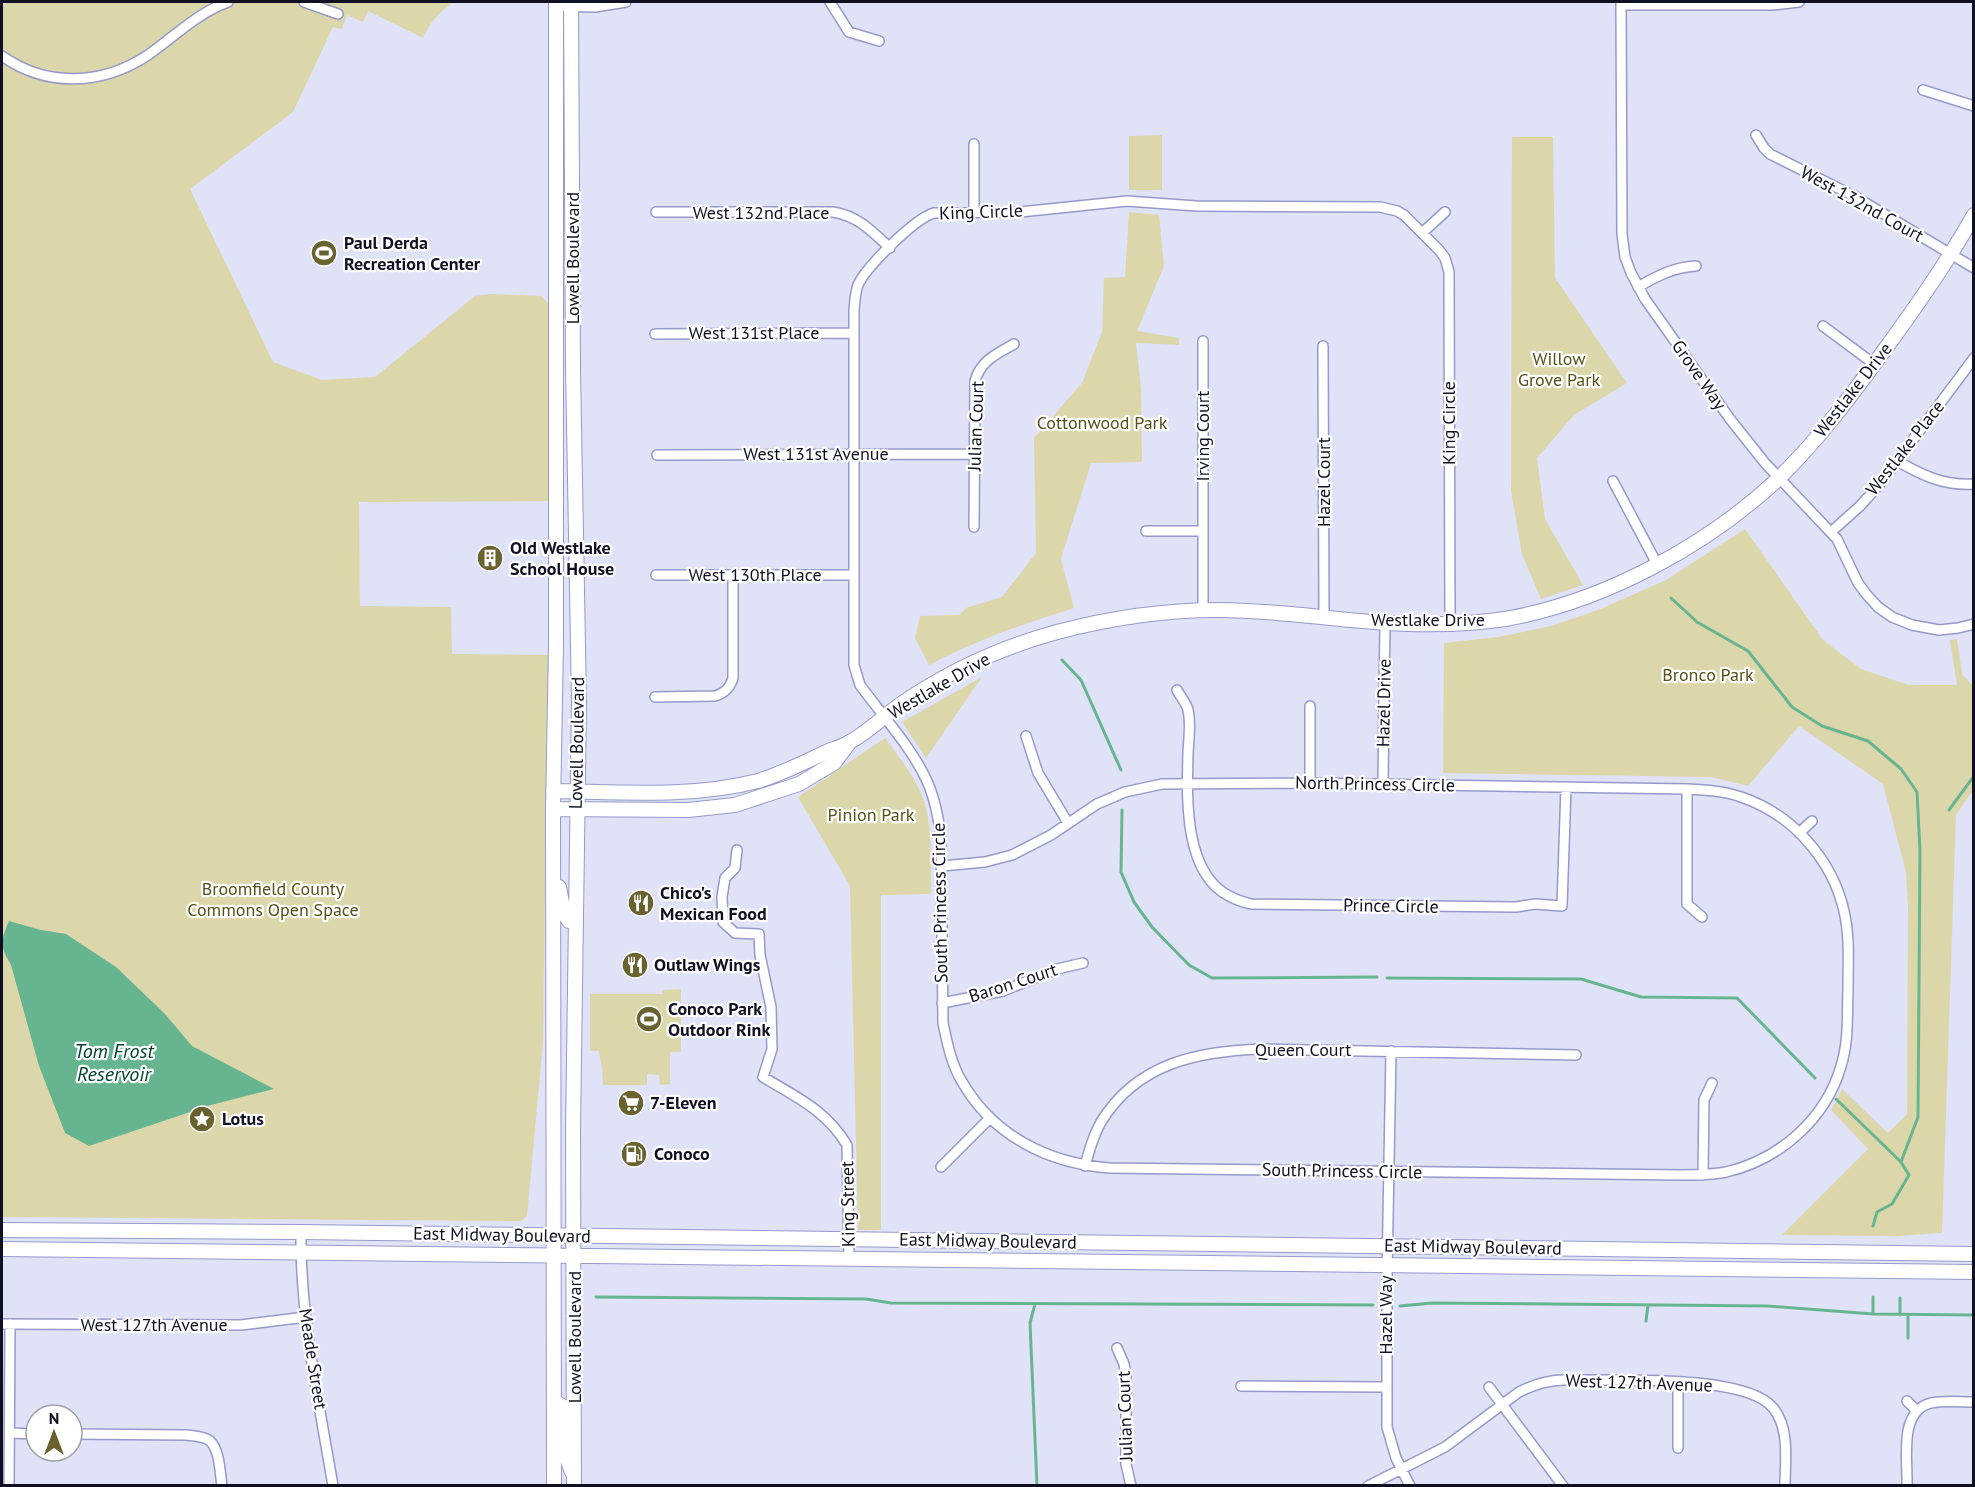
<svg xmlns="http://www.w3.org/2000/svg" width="1975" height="1487" font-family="'PT Sans',sans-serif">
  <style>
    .green { fill: #dcd7aa }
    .water { fill: #67b590 }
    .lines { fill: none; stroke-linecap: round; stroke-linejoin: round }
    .stream { stroke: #67b590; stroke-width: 3 }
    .street-casing { stroke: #9699c9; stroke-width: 12 }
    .secondary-casing { stroke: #9699c9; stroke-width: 16 }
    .street { stroke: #fff; stroke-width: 9 }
    .secondary { stroke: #fff; stroke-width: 14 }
    .labels { text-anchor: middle; stroke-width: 4.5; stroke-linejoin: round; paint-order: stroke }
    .street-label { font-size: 18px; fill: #101022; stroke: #fff }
    .poi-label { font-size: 18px; font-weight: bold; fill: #101022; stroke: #fff; text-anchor: start }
    .park-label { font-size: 18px; fill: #564f17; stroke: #fff }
    .water-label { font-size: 20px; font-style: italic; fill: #00442c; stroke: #fff }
  </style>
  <rect width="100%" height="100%" fill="#e0e2f7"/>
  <path class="green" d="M 2,2 L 454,2 C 439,12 431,21 423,38 L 368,11 L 363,22 L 347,15 L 342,29 L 333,27 L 293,112 L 190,189 L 273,362 L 322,380 L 375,377 L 475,296 L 490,294 L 541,296 L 549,304 L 549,501 L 359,502 L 360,606 L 451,607 L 452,654 L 548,655 L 543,1042 L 527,1216 L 521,1221 L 2,1217 Z
    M 1162,135 L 1162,190 L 1129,190 L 1129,136 Z
    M 1512,137 L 1553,137 L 1555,278 L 1627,383 L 1574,415 L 1537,458 L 1545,519 L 1583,585 L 1541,599 L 1522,554 L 1511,491 Z
    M 1129,212 L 1159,215 L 1164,266 L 1137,331 L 1179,338 L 1179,345 L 1136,343 L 1141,388 L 1142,462 L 1091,463 L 1061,559 L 1074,608 C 1023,624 977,640 929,665 L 915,638 L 920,616 L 959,615 L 966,608 L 1002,597 L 1036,553 L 1034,438 L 1082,383 L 1102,332 L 1104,278 L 1125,277 Z
    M 1745,529 L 1823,640 L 1861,669 L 1909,685 L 1957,685 L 1950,640 L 1957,639 L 1962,674 L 1971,684 L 1973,683 L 1973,790 L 1956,815 L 1942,1233 L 1897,1236 L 1782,1235 L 1868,1149 L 1831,1110 L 1842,1089 L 1888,1133 L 1907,1114 L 1908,907 L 1906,872 L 1883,784 L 1799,726 L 1748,786 L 1711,777 L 1443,773 L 1444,643 L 1498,637 L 1551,626 L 1598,610 L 1666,580 Z
    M 982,677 L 926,758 L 902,722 Z
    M 885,738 C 898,756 914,775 922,796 C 934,826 930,862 931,894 L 881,895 L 881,1230 L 858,1230 L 850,886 L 798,797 Z
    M 681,989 L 681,1052 L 670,1052 L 670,1084 L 660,1085 L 659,1075 L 647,1074 L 647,1085 L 603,1085 L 602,1068 L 599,1051 L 590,1051 L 590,994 L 662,994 L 663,990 Z"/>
  <path class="water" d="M 9,921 L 41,930 L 66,934 L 116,967 L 165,1014 L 192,1046 L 274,1089 L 211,1105 L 89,1146 L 65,1133 L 39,1066 L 11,965 C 0,946 0,942 9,921 Z"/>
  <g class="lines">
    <path class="stream" d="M 1671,598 L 1697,622 L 1748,651 L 1792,707 L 1822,726 L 1868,741 L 1901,769 L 1917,792 L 1920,851 L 1918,1117 L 1901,1162
      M 1062,660 L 1081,680 L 1121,770
      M 1122,810 L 1121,872 L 1134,902 L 1152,927 L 1189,965 L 1212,978 L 1377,977
      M 1949,810 L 1974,776
      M 1387,978 L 1581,979 L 1641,997 L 1737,998 L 1815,1078
      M 1836,1099 L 1901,1162 L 1909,1175 L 1892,1204 L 1877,1212 L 1873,1226
      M 596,1297 L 866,1299 L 891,1303 L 1373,1305
      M 1873,1297 L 1873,1314
      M 1035,1304 L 1030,1323 L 1037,1486
      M 1400,1306 L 1432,1303 L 1768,1306 L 1873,1314 L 1974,1315
      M 1900,1315 L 1900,1298
      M 1908,1315 L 1908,1338
      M 1646,1321 L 1648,1305"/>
    <defs>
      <path id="street" d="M 304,2 L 338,14
        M 830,2 L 849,32 L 879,41
        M 1621,2 L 1622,234 L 1625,257 L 1631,273 L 1645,299 L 1730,419 L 1765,463 L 1837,539 L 1858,583 L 1867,595 L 1878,607 L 1892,617 L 1912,625 L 1939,630 L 1958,628 L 1974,624
        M 1621,5 L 1773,5 L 1799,2
        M 556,6 L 595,7 L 626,2
        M 2,56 C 47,88 103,85 148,55 C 174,37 197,13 228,2
        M 1923,90 L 1974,106
        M 1756,135 L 1764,148 L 1770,154 L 1854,196 L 1974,268
        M 974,144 L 974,212
        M 656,212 L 833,212 C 858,216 872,231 890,248
        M 1422,233 L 1445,212
        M 1638,287 C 1657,276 1674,267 1696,266
        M 1823,326 L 1874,364
        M 655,334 L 854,333
        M 1323,346 L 1324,617
        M 657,455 L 975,454
        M 1897,461 C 1922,475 1943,486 1974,484
        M 1613,481 L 1657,564
        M 974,527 L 975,381 C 981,360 997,354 1014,344
        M 1146,531 L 1203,531
        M 1831,532 L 1860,506 L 1879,485 L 1974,358
        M 656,575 L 854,575
        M 1203,611 L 1203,341
        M 1177,690 C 1180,696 1187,704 1188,710 C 1191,723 1189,739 1188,752 C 1187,796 1183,872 1229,896 C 1236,900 1243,902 1251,904 L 1516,907 L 1535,904 L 1562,906 L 1566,787
        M 655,697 L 715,696 C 725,693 730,688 733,678 L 733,575
        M 1310,706 L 1310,783
        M 1026,736 L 1038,773 L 1068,823
        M 1383,784 L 1385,622
        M 1687,789 L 1687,904 L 1702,917
        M 1799,833 L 1812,821
        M 737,850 L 735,868 L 725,878 L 722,897 L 723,922 L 735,933 L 759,934 L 760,955 L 771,1007 L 772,1049 L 763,1077 C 796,1097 826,1110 847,1145 L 849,1258
        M 942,866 L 985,862 L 1012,855 L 1051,835 L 1097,804 L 1125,792 L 1162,784 L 1310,783 L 1687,789 C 1706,790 1724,791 1741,797 C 1792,814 1832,859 1844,911 C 1850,937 1848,963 1848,989 C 1847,1014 1849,1041 1841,1066 C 1826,1119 1779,1160 1726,1172 C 1711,1175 1695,1175 1680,1175 L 1109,1168 C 1047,1163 992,1135 961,1080 C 951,1063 947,1042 943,1023 L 941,836 C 938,817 935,799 927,781 C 912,748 882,715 860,685 L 854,665 L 854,309 C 855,301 855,293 858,285 C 866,267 914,219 934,213 L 1020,212 L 1127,201 L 1196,206 L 1380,207 L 1397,211 L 1404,215 L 1439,250 L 1445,258 L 1449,272 L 1450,623
        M 942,1003 L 1003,991 L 1057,969 L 1083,963
        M 1391,1051 L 1387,1275 L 1387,1427 L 1396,1458 L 1410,1486
        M 1085,1166 C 1089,1151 1093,1136 1101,1122 C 1137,1063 1198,1051 1262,1049 L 1576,1055
        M 941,1167 L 990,1118
        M 1703,1175 L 1704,1100 L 1712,1083
        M 301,1232 C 300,1317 319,1402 333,1486
        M 2,1324 L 241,1325 L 306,1317
        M 1117,1348 L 1124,1364 L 1126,1376 L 1126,1464 L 1131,1486
        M 1241,1386 L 1386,1387
        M 1489,1387 L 1563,1486
        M 1907,1401 L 1917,1411
        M 10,1433 L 36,1434
        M 72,1434 L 186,1435 C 193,1436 204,1436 210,1441 C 220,1450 220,1474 222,1486
        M 1678,1448 L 1678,1382
        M 9,1486 L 10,1324
        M 1368,1486 L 1445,1447 L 1519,1392 C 1533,1385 1548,1380 1564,1380 C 1608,1381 1748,1373 1774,1409 C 1790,1430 1785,1461 1785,1486
        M 1907,1486 C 1908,1460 1898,1411 1931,1403 C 1945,1400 1960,1402 1974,1402"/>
      <path id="secondary" d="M 571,2 L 573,368 L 579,702 L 573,1131 L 574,1486
        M 553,791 C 620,792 692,798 758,781 C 781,774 803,763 826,752 C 833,749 841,747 848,743 C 867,733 884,716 901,704 C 948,672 1002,647 1057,632 C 1110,618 1164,610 1219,610 C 1282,610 1344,622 1407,624 C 1439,625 1473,624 1505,619 C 1603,602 1707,546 1779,478 C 1818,440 1851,396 1883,352 C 1916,307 1947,263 1974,215
        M 553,809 L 688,810 L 735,805 L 799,784 L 834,763 L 849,743
        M 559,887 L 564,913 L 569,921 L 576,922
        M 2,1230 L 301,1232 L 1974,1254
        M 2,1249 L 1974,1272
        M 554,1401 L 565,1408 L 565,1453 L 572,1472
        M 554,1486 L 553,809 L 556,645 L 556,2"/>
    </defs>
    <use href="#street" class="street-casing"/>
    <use href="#secondary" class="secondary-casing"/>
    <use href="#street" class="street"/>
    <use href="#secondary" class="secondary"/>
  </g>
  <defs>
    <symbol id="stadium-disc" viewBox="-11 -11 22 22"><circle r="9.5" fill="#68622f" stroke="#fff"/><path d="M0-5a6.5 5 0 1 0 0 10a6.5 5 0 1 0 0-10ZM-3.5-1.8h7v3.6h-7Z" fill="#fff"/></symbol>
    <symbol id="building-disc" viewBox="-11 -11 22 22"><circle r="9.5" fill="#68622f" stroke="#fff"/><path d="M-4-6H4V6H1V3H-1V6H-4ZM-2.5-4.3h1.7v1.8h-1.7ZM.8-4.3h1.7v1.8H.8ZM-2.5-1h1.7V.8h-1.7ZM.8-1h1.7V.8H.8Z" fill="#fff"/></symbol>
    <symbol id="restaurant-disc" viewBox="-11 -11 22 22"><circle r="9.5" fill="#68622f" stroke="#fff"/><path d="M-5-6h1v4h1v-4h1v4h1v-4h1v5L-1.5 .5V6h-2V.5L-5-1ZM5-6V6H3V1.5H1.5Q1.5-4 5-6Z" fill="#fff"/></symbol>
    <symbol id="supermarket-disc" viewBox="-11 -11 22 22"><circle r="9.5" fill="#68622f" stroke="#fff"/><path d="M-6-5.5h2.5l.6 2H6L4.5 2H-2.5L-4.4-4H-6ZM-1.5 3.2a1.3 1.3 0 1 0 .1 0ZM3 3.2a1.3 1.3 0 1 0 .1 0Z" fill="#fff"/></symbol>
    <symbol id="sight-disc" viewBox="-11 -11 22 22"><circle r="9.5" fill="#68622f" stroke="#fff"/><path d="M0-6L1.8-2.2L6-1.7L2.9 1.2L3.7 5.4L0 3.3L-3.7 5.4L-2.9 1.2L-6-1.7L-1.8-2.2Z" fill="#fff"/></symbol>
    <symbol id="fuel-disc" viewBox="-11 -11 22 22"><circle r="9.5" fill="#68622f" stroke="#fff"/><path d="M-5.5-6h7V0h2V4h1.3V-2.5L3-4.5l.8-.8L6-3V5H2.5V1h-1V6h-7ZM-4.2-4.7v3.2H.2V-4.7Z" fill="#fff"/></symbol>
  </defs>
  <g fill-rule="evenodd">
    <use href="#stadium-disc" x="309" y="238" width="30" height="30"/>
    <use href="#building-disc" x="475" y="543" width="30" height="30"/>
    <use href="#restaurant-disc" x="626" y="888" width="30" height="30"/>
    <use href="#restaurant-disc" x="620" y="950" width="30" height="30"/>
    <use href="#stadium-disc" x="634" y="1004" width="30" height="30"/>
    <use href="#supermarket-disc" x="616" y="1088" width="30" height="30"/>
    <use href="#sight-disc" x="187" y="1104" width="30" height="30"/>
    <use href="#fuel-disc" x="619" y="1139" width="30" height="30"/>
  </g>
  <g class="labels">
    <g class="street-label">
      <text transform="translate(1862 204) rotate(29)" y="6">West 132nd Court</text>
      <text transform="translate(981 212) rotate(-2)" y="6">King Circle</text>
      <text x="761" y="219">West 132nd Place</text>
      <text transform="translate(573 258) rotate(-90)" y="6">Lowell Boulevard</text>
      <text x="754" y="339">West 131st Place</text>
      <text transform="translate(1699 375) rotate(55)" y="6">Grove Way</text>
      <text transform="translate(1853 390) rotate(-52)" y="6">Westlake Drive</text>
      <text transform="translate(1449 423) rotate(-90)" y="6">King Circle</text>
      <text transform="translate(976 426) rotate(-88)" y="6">Julian Court</text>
      <text transform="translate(1203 436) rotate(-90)" y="6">Irving Court</text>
      <text transform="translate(1905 448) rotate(-52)" y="6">Westlake Place</text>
      <text x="816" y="460">West 131st Avenue</text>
      <text transform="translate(1324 482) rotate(-90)" y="6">Hazel Court</text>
      <text x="755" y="581">West 130th Place</text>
      <text x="1428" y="626">Westlake Drive</text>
      <text transform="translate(939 686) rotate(-30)" y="6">Westlake Drive</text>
      <text transform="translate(1384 703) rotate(-89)" y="6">Hazel Drive</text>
      <text transform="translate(577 743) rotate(-89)" y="6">Lowell Boulevard</text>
      <text transform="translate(1375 784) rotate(1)" y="6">North Princess Circle</text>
      <text transform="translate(940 903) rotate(-91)" y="6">South Princess Circle</text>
      <text transform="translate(1391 906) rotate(1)" y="6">Prince Circle</text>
      <text transform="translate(1013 983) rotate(-18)" y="6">Baron Court</text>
      <text x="1303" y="1056">Queen Court</text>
      <text transform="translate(1342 1171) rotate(1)" y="6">South Princess Circle</text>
      <text transform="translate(848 1204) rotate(-91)" y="6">King Street</text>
      <text transform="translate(502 1235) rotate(1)" y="6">East Midway Boulevard</text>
      <text transform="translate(988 1241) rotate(1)" y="6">East Midway Boulevard</text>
      <text transform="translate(1473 1247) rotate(1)" y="6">East Midway Boulevard</text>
      <text transform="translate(1386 1315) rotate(-90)" y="6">Hazel Way</text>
      <text x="154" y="1331">West 127th Avenue</text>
      <text transform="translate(575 1337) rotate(-90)" y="6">Lowell Boulevard</text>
      <text transform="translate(313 1359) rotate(81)" y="6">Meade Street</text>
      <text transform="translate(1639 1383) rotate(2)" y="6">West 127th Avenue</text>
      <text transform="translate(1125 1416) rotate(-92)" y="6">Julian Court</text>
    </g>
    <g class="poi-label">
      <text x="344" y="249">Paul Derda<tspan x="344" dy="21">Recreation Center</tspan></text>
      <text x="510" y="554">Old Westlake<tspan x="510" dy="21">School House</tspan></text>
      <text x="660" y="899">Chico's<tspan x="660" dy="21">Mexican Food</tspan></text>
      <text x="654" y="971">Outlaw Wings</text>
      <text x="668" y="1015">Conoco Park<tspan x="668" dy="21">Outdoor Rink</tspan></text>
      <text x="650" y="1109">7-Eleven</text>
      <text x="222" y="1125">Lotus</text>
      <text x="654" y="1160">Conoco</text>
    </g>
    <g class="park-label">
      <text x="1559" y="365">Willow<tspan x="1559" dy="21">Grove Park</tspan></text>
      <text x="1102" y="429">Cottonwood Park</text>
      <text x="1708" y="681">Bronco Park</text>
      <text x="871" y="821">Pinion Park</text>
      <text x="273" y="895">Broomfield County<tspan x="273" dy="21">Commons Open Space</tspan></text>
    </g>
    <g class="water-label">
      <text x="114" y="1058">Tom Frost<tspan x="114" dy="23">Reservoir</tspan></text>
    </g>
  </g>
  <rect width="1975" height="1487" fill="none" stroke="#101022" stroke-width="6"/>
  <g transform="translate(54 1433)"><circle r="28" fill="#ffffff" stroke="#9f9fa7" stroke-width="1.5"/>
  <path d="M0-4.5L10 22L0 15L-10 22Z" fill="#68622f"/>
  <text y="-9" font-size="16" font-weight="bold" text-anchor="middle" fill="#101022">N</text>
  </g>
</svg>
